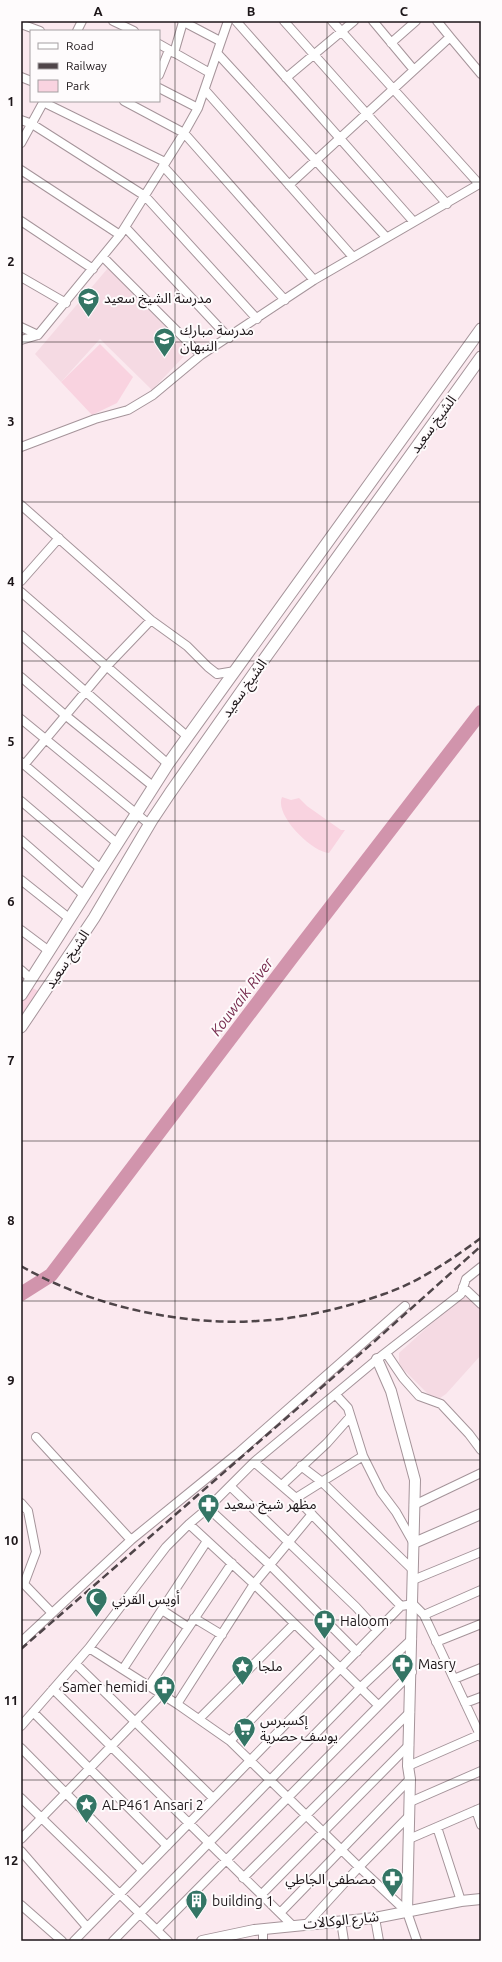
<svg xmlns="http://www.w3.org/2000/svg" width="502" height="1962" font-family="Ubuntu,'Noto Sans Arabic',sans-serif">
  <style>
    .built { fill: #f5dae3 }
    .green { fill: #f9d3e0 }
    .lines { fill: none; stroke-linecap: round; stroke-linejoin: round }
    .river { stroke: #d194ac; stroke-width: 14 }
    .minor-casing { stroke: #a5949a; stroke-width: 10 }
    .tertiary-casing { stroke: #a5949a; stroke-width: 12 }
    .secondary-casing { stroke: #a5949a; stroke-width: 13 }
    .minor { stroke: #fff; stroke-width: 8 }
    .tertiary { stroke: #fff; stroke-width: 10 }
    .secondary { stroke: #fff; stroke-width: 11 }
    .rail { stroke: #4f4549; stroke-width: 2.5; stroke-dasharray: 8 4; stroke-linecap: butt }
    .grid { fill: none; stroke: #1c1518; stroke-width: 1; stroke-opacity: 0.55 }
    .labels { text-anchor: middle; stroke-width: 4; stroke-linejoin: round; paint-order: stroke }
    .poi-label { font-size: 14px; fill: #1c1518; stroke: #fefbfc; text-anchor: start }
    .street-label { font-size: 14px; fill: #1c1518; stroke: #fefbfc }
    .water-label { font-size: 15px; font-style: italic; fill: #782e50; stroke: #fefbfc }
    .neatline { fill: none; stroke: #1c1518; stroke-width: 1.5 }
    .grid-label { font-size: 13px; text-anchor: middle; font-weight: bold; fill: #1c1518 }
  </style>
  <rect width="100%" height="100%" fill="#fbe9ef"/>
  <path class="built" d="M 108,268 L 189,351 L 152,390 L 100,339 L 61,382 L 35,354 Z
    M 467,1296 L 481,1309 L 481,1355 L 446,1394 L 440,1398 L 430,1396 L 402,1368 L 399,1363 L 399,1353 L 454,1303 Z"/>
  <path class="green" d="M 100,344 L 133,377 L 117,403 L 92,415 L 61,382 Z
    M 282,797 L 291,800 L 299,798 L 307,806 L 341,830 L 345,830 L 329,853 C 312,852 274,815 282,797 Z
    M 31,987 L 38,991 L 21,1017 L 21,1002 Z"/>
  <g class="lines">
    <path class="river" d="M 21,1294 L 51,1275 L 293,956 L 481,712"/>
    <defs>
      <path id="minor" d="M 113,21 L 134,31
        M 182,21 L 220,41
        M 236,21 L 413,221
        M 284,21 L 447,204
        M 332,21 L 479,184
        M 373,21 L 414,70
        M 21,24 L 40,31
        M 77,31 L 82,21
        M 450,37 L 481,74
        M 391,43 L 416,21
        M 159,44 L 210,73
        M 174,53 L 183,22
        M 217,53 L 386,237
        M 159,75 L 169,50
        M 21,77 L 31,81
        M 286,78 L 354,21
        M 159,88 L 198,108
        M 205,90 L 353,257
        M 124,101 L 184,133 L 314,280
        M 43,102 L 165,162
        M 21,120 L 32,124 L 145,196 L 257,319
        M 21,143 L 44,101
        M 163,166 L 285,300
        M 21,170 L 120,235
        M 289,185 L 450,37 L 437,21
        M 21,221 L 93,269
        M 125,227 L 229,338
        M 103,257 L 201,355 L 314,280 L 481,183
        M 21,277 L 66,303
        M 21,327 L 38,335
        M 21,340 L 38,335 L 120,235 L 184,133 L 198,108 L 228,21
        M 21,447 L 95,419 L 128,410 L 153,395 L 201,355
        M 21,505 L 151,620 L 187,646 L 208,667 L 217,674 L 235,671
        M 21,581 L 59,538
        M 21,592 L 188,737
        M 21,635 L 168,764
        M 21,677 L 65,715 L 154,787
        M 21,719 L 149,824
        M 21,762 L 118,844
        M 24,765 L 107,666 L 151,620
        M 21,801 L 102,870
        M 21,840 L 85,896
        M 21,880 L 70,919
        M 21,930 L 49,951
        M 21,970 L 31,979
        M 463,1287 L 481,1304
        M 386,1353 L 403,1378 L 419,1396 L 441,1404 L 469,1434 L 481,1450
        M 336,1395 L 348,1408 L 363,1456 L 381,1492 L 396,1512 L 413,1542
        M 36,1437 L 131,1540
        M 254,1462 L 296,1498 L 401,1606
        M 301,1466 L 322,1482 L 412,1569
        M 282,1485 L 327,1443 L 350,1417
        M 230,1486 L 356,1607 L 377,1630
        M 296,1498 L 363,1456
        M 21,1503 L 28,1511 L 36,1552 L 24,1584 L 52,1613
        M 414,1505 L 481,1473
        M 208,1508 L 271,1566 L 357,1652
        M 189,1524 L 254,1584 L 378,1705
        M 413,1580 L 481,1552
        M 162,1610 L 188,1627
        M 424,1615 L 481,1590
        M 194,1618 L 222,1635
        M 21,1642 L 131,1540 L 238,1453 L 405,1306
        M 436,1642 L 481,1624
        M 89,1648 L 177,1704 L 230,1741 L 359,1867 L 407,1912 L 417,1941
        M 76,1664 L 213,1798
        M 123,1669 L 207,1541
        M 454,1679 L 481,1668
        M 149,1686 L 232,1563
        M 53,1689 L 292,1925
        M 465,1703 L 481,1697
        M 177,1704 L 254,1584 L 312,1514
        M 33,1712 L 167,1846
        M 199,1719 L 294,1624
        M 21,1726 L 89,1648 L 166,1547 L 189,1524 L 208,1508 L 254,1462 L 375,1361 L 461,1294 L 466,1279 L 481,1267
        M 230,1741 L 320,1649
        M 21,1748 L 142,1870
        M 408,1766 L 481,1734
        M 21,1798 L 168,1941
        M 410,1802 L 481,1771
        M 476,1810 L 481,1825
        M 437,1827 L 461,1901
        M 21,1839 L 162,1694
        M 409,1839 L 481,1808
        M 21,1851 L 87,1927
        M 243,1878 L 410,1712
        M 261,1895 L 409,1745
        M 21,1905 L 62,1941
        M 280,1913 L 410,1779
        M 375,1918 L 379,1941
        M 341,1921 L 344,1941
        M 307,1924 L 359,1867 L 409,1816
        M 263,1929 L 263,1941
        M 157,1930 L 412,1672
        M 74,1941 L 401,1606 L 413,1604 L 424,1615 L 481,1737
        M 113,1941 L 360,1688 L 412,1639"/>
      <path id="tertiary" d="M 377,1359 L 391,1391 L 415,1480 L 408,1766 L 410,1779 L 407,1912
        M 414,1543 L 481,1514
        M 202,1941 L 254,1930 L 375,1918 L 461,1901 L 481,1899"/>
      <path id="secondary" d="M 21,995 L 168,764 L 481,329
        M 21,1027 L 94,918 L 152,820 L 170,793 L 255,672 L 481,357"/>
    </defs>
    <use href="#minor" class="minor-casing"/>
    <use href="#tertiary" class="tertiary-casing"/>
    <use href="#secondary" class="secondary-casing"/>
    <use href="#minor" class="minor"/>
    <use href="#tertiary" class="tertiary"/>
    <use href="#secondary" class="secondary"/>
    <path class="rail" d="M 21,1266 C 88,1305 180,1326 257,1321 C 299,1319 345,1308 384,1294 C 419,1282 451,1260 481,1238
      M 21,1649 L 376,1340 L 481,1246"/>
  </g>
  <path class="grid" d="M 175,21 L 175,1941M 327,21 L 327,1941M 21,182 L 481,182M 21,342 L 481,342M 21,502 L 481,502M 21,661 L 481,661M 21,821 L 481,821M 21,981 L 481,981M 21,1141 L 481,1141M 21,1301 L 481,1301M 21,1460 L 481,1460M 21,1620 L 481,1620M 21,1780 L 481,1780"/>
  <defs>
    <symbol id="school-pin" viewBox="-11 -11 22 30"><path d="M0 17L-7.5 6A9.5 9.5 0 1 1 7.5 6Z" fill="#347565" stroke="#fefbfc"/><path d="M0-5L7-2L0 1L-7-2ZM-4 1L0 2.5L4 1V4Q0 6-4 4Z" fill="#fff"/></symbol>
    <symbol id="pharmacy-pin" viewBox="-11 -11 22 30"><path d="M0 17L-7.5 6A9.5 9.5 0 1 1 7.5 6Z" fill="#347565" stroke="#fefbfc"/><path d="M-2-6h4v4h4v4h-4v4h-4v-4h-4v-4h4Z" fill="#fff"/></symbol>
    <symbol id="mosque-pin" viewBox="-11 -11 22 30"><path d="M0 17L-7.5 6A9.5 9.5 0 1 1 7.5 6Z" fill="#347565" stroke="#fefbfc"/><path d="M3.5-4.9A6 6 0 1 0 3.5 4.9A5 5 0 1 1 3.5-4.9Z" fill="#fff"/></symbol>
    <symbol id="sight-pin" viewBox="-11 -11 22 30"><path d="M0 17L-7.5 6A9.5 9.5 0 1 1 7.5 6Z" fill="#347565" stroke="#fefbfc"/><path d="M0-6L1.8-2.2L6-1.7L2.9 1.2L3.7 5.4L0 3.3L-3.7 5.4L-2.9 1.2L-6-1.7L-1.8-2.2Z" fill="#fff"/></symbol>
    <symbol id="supermarket-pin" viewBox="-11 -11 22 30"><path d="M0 17L-7.5 6A9.5 9.5 0 1 1 7.5 6Z" fill="#347565" stroke="#fefbfc"/><path d="M-6-5.5h2.5l.6 2H6L4.5 2H-2.5L-4.4-4H-6ZM-1.5 3.2a1.3 1.3 0 1 0 .1 0ZM3 3.2a1.3 1.3 0 1 0 .1 0Z" fill="#fff"/></symbol>
    <symbol id="building-pin" viewBox="-11 -11 22 30"><path d="M0 17L-7.5 6A9.5 9.5 0 1 1 7.5 6Z" fill="#347565" stroke="#fefbfc"/><path d="M-4-6H4V6H1V3H-1V6H-4ZM-2.5-4.3h1.7v1.8h-1.7ZM.8-4.3h1.7v1.8H.8ZM-2.5-1h1.7V.8h-1.7ZM.8-1h1.7V.8H.8Z" fill="#fff"/></symbol>
  </defs>
  <g fill-rule="evenodd">
    <use href="#school-pin" x="76" y="286" width="25" height="34"/>
    <use href="#school-pin" x="152" y="326" width="25" height="34"/>
    <use href="#pharmacy-pin" x="196" y="1492" width="25" height="34"/>
    <use href="#mosque-pin" x="84" y="1586" width="25" height="34"/>
    <use href="#pharmacy-pin" x="312" y="1608" width="25" height="34"/>
    <use href="#pharmacy-pin" x="390" y="1652" width="25" height="34"/>
    <use href="#sight-pin" x="230" y="1654" width="25" height="34"/>
    <use href="#pharmacy-pin" x="152" y="1674" width="25" height="34"/>
    <use href="#supermarket-pin" x="232" y="1716" width="25" height="34"/>
    <use href="#sight-pin" x="74" y="1792" width="25" height="34"/>
    <use href="#pharmacy-pin" x="380" y="1866" width="25" height="34"/>
    <use href="#building-pin" x="184" y="1888" width="25" height="34"/>
  </g>
  <g class="labels">
    <g class="poi-label">
      <text x="104" y="303">مدرسة الشيخ سعيد</text>
      <text x="180" y="335">مدرسة مبارك<tspan x="180" dy="16">النبهان</tspan></text>
      <text x="224" y="1509">مظهر شيخ سعيد</text>
      <text x="112" y="1604">أويس القرني</text>
      <text x="340" y="1626">Haloom</text>
      <text x="418" y="1669">Masry</text>
      <text x="258" y="1671">ملجا</text>
      <text x="148" y="1692" text-anchor="end">Samer hemidi</text>
      <text x="260" y="1725">إكسبرس<tspan x="260" dy="16">يوسف حصرية</tspan></text>
      <text x="102" y="1810">ALP461 Ansari 2</text>
      <text x="376" y="1884" text-anchor="end">مصطفى الجاطي</text>
      <text x="212" y="1906">building 1</text>
    </g>
    <g class="street-label">
      <text transform="translate(433 424) rotate(-54)" y="5">الشيخ سعيد</text>
      <text transform="translate(244 688) rotate(-55)" y="5">الشيخ سعيد</text>
      <text transform="translate(67 959) rotate(-56)" y="5">الشيخ سعيد</text>
      <text transform="translate(341 1920) rotate(-6)" y="5">شارع الوكالات</text>
    </g>
    <g class="water-label">
      <text transform="translate(242 997) rotate(-53)" y="5">Kouwaik River</text>
    </g>
  </g>
  <rect width="502" height="1962" fill="none" stroke="#fefbfc" stroke-width="44"/>
  <rect x="30" y="30" width="130" height="72" fill="#fefbfc" stroke="#a49fa1"/>
  <rect x="38" y="43" width="20" height="6" fill="#ffffff" stroke="#a49fa1"/>
  <text x="66" y="50" font-size="12" fill="#1c1518">Road</text>
  <rect x="38" y="63" width="20" height="6" fill="#4f4549" stroke="#a49fa1"/>
  <text x="66" y="70" font-size="12" fill="#1c1518">Railway</text>
  <rect x="38" y="80" width="20" height="12" fill="#f9d3e0" stroke="#a49fa1"/>
  <text x="66" y="90" font-size="12" fill="#1c1518">Park</text>
  <rect x="22" y="22" width="458" height="1918" class="neatline"/>
  <g class="grid-label">
    <text x="98" y="16">A</text>
    <text x="251" y="16">B</text>
    <text x="404" y="16">C</text>
    <text x="11" y="106">1</text>
    <text x="11" y="266">2</text>
    <text x="11" y="426">3</text>
    <text x="11" y="586">4</text>
    <text x="11" y="746">5</text>
    <text x="11" y="906">6</text>
    <text x="11" y="1065">7</text>
    <text x="11" y="1225">8</text>
    <text x="11" y="1385">9</text>
    <text x="11" y="1545">10</text>
    <text x="11" y="1705">11</text>
    <text x="11" y="1865">12</text>
  </g>
</svg>
